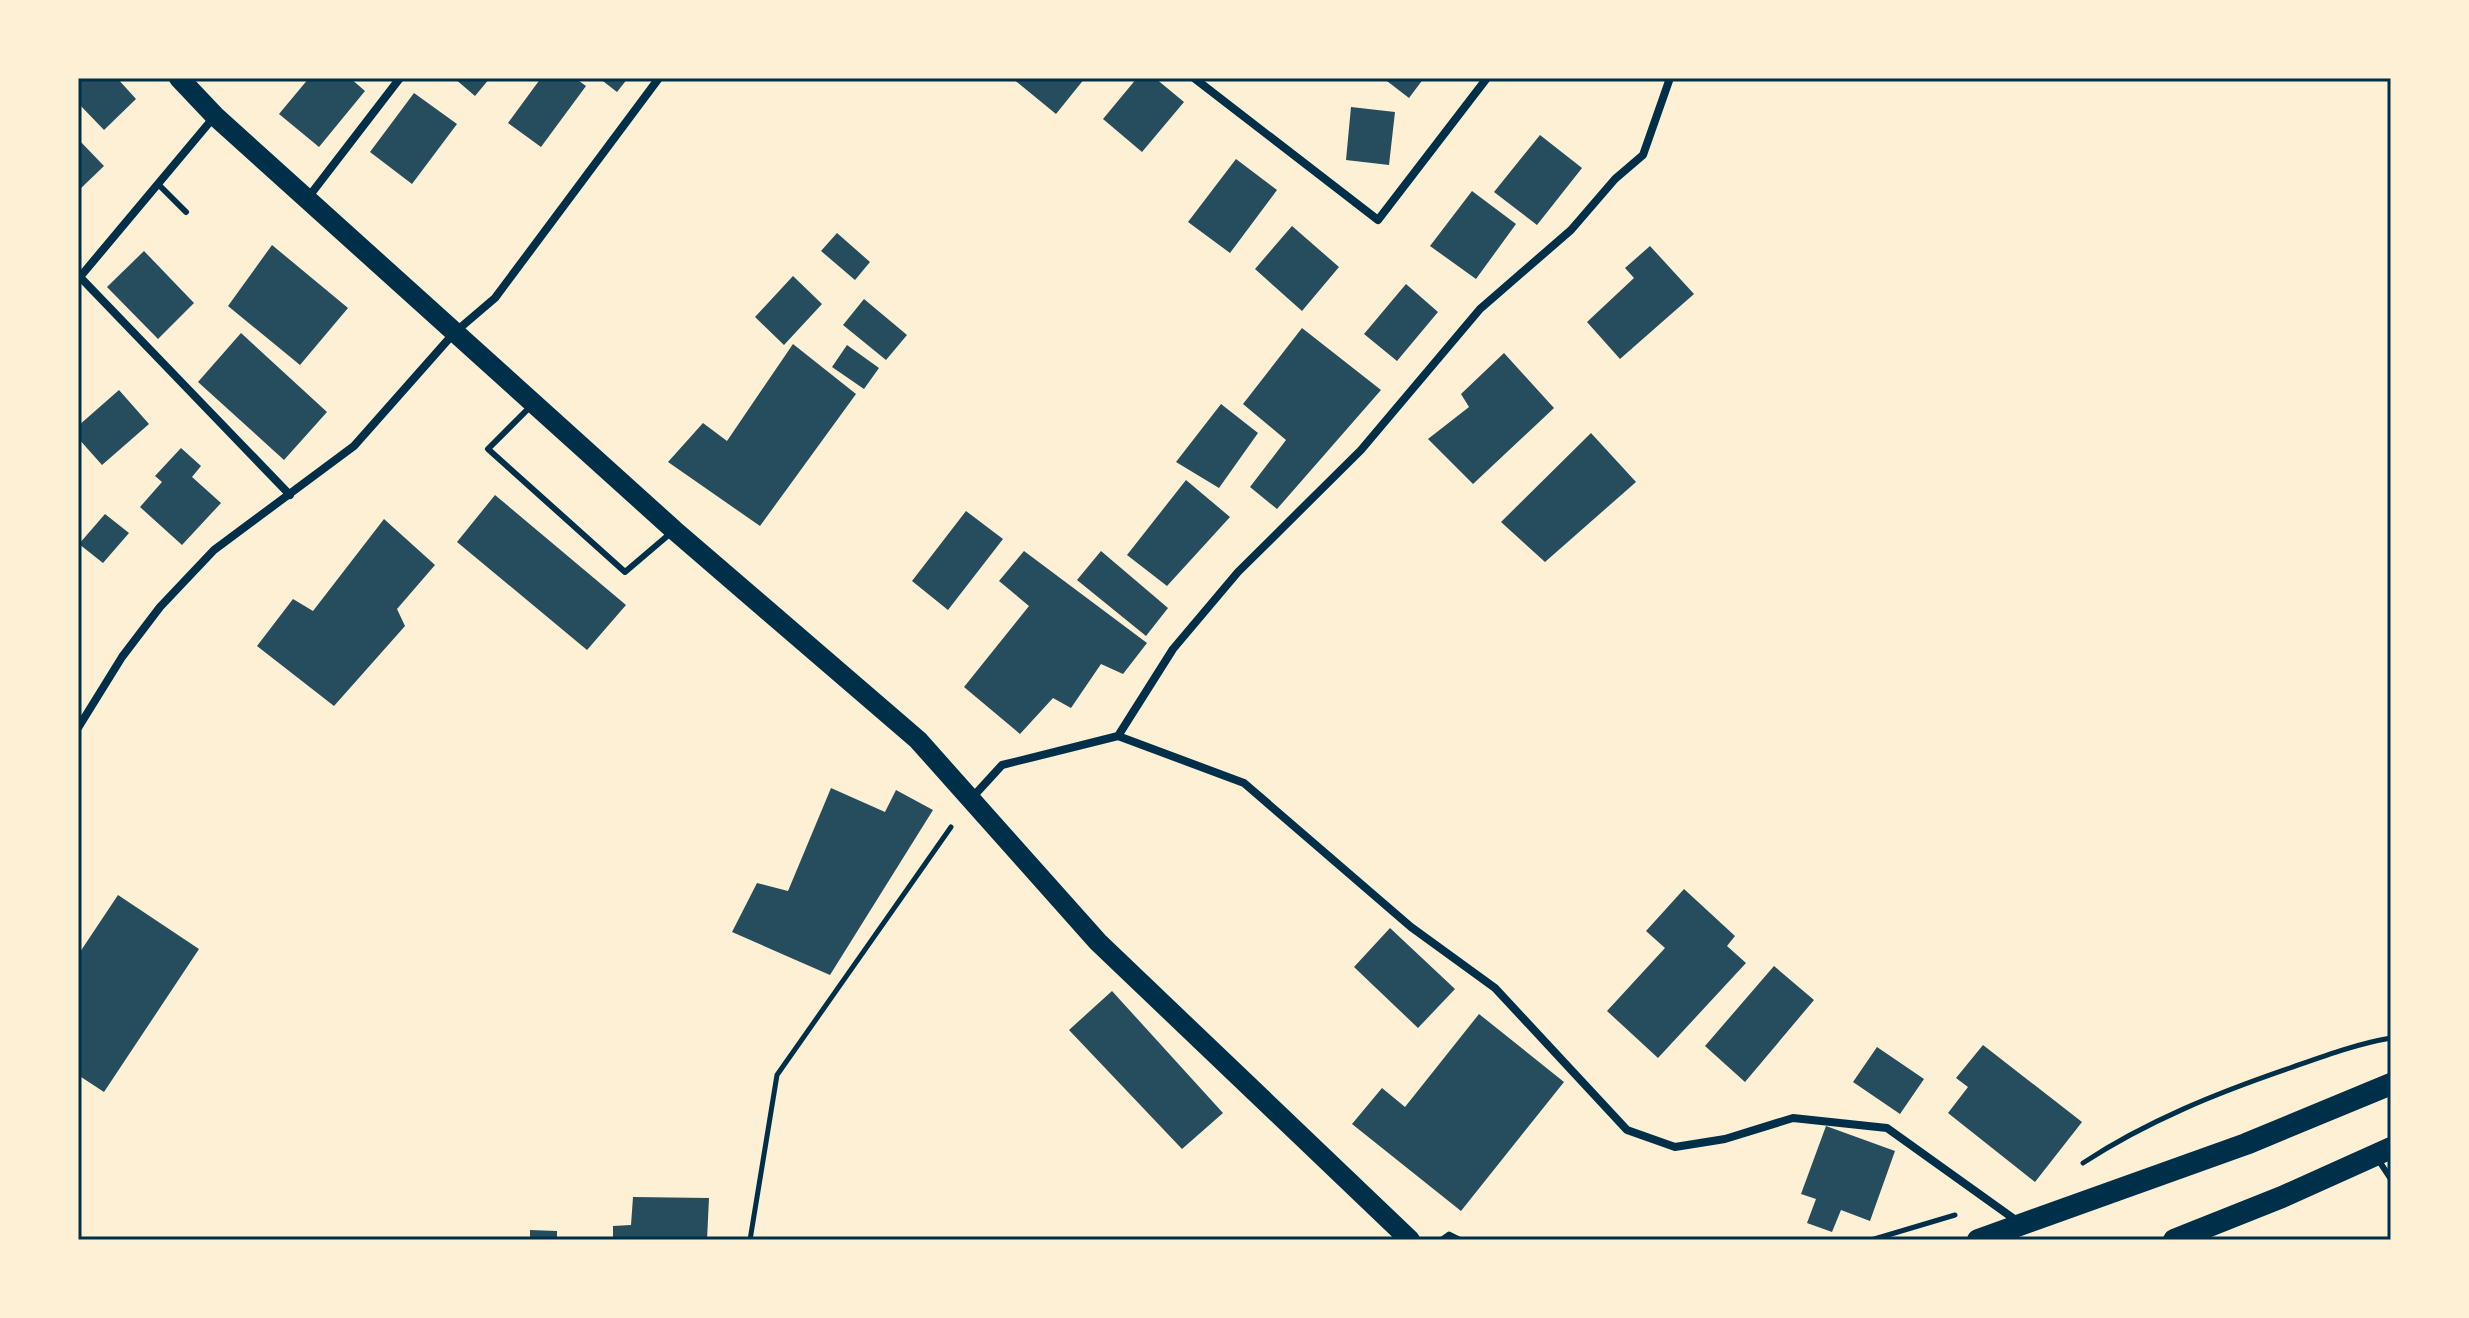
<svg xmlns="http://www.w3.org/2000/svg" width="2469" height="1318" font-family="Barlow,sans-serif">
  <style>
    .building { fill: #264d5e }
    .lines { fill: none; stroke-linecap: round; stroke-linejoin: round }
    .path { stroke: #003049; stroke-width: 5 }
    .service { stroke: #003049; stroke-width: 6 }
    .minor { stroke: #003049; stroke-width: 8 }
    .primary { stroke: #003049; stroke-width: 20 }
    .trunk { stroke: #003049; stroke-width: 22 }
    .neatline { fill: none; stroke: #003049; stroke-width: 3 }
  </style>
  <rect width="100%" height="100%" fill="#fdf0d5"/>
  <path class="building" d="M 81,78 L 117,78 L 136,99 L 104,130 L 78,103 Z
    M 309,78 L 350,78 L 365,91 L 319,147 L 279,114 Z
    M 454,78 L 490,78 L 475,96 Z
    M 541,78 L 575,78 L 586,86 L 541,147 L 508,123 Z
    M 599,78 L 628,78 L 617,92 Z
    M 1012,78 L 1085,78 L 1056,114 Z
    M 1137,78 L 1155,78 L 1184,102 L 1142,152 L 1103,119 Z
    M 1383,78 L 1424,78 L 1409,98 Z
    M 414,93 L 457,124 L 412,184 L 370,152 Z
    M 1351,107 L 1395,112 L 1389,165 L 1346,160 Z
    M 1540,135 L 1582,168 L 1537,225 L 1494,192 Z
    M 78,139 L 104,166 L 78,191 Z
    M 1236,159 L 1277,190 L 1230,253 L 1188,222 Z
    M 1472,191 L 1516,224 L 1476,279 L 1430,246 Z
    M 1292,226 L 1339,267 L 1302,311 L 1255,269 Z
    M 837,233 L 870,262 L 855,280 L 821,251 Z
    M 272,245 L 348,308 L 300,365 L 228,306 Z
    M 1650,246 L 1694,294 L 1620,359 L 1587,322 L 1634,278 L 1625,268 Z
    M 144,251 L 194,303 L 158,339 L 107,287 Z
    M 793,276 L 822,304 L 784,345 L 755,317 Z
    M 1406,284 L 1438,312 L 1397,361 L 1364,334 Z
    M 864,299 L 907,335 L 886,360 L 843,325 Z
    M 1302,328 L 1381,390 L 1277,509 L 1250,487 L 1286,440 L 1243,404 Z
    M 241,333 L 327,412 L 284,460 L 198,382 Z
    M 793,344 L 856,394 L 760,526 L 668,462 L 703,423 L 727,441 Z
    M 847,345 L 879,368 L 864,389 L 832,367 Z
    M 1504,353 L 1554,408 L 1473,484 L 1428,439 L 1469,407 L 1461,394 Z
    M 119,390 L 149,424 L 102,465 L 78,438 L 78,426 Z
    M 1221,404 L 1258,433 L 1219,488 L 1176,462 Z
    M 1591,433 L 1636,482 L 1545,562 L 1501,522 Z
    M 181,448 L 201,466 L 192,477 L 221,503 L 182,545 L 140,507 L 162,482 L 155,476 Z
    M 1186,480 L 1230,517 L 1167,586 L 1127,555 Z
    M 495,495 L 626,605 L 587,650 L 457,542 Z
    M 966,511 L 1003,539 L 948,610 L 912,581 Z
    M 105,514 L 129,533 L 103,563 L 79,544 Z
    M 384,519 L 435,565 L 397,609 L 405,626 L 334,706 L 257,646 L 293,599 L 313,611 Z
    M 1024,551 L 1147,643 L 1123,674 L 1101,664 L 1071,708 L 1053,698 L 1020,734 L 964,687 L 1029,606 L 999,581 Z
    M 1101,551 L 1168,608 L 1146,636 L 1077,580 Z
    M 831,788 L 885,812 L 896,790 L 933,810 L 830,975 L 732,932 L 757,883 L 788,891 Z
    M 1684,889 L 1735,936 L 1727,946 L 1746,963 L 1658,1058 L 1607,1011 L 1665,948 L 1646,931 Z
    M 118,895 L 199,949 L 104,1092 L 78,1075 L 78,955 Z
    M 1390,928 L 1455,989 L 1418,1028 L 1354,967 Z
    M 1774,966 L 1814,1000 L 1745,1082 L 1705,1046 Z
    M 1112,991 L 1223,1113 L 1182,1149 L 1069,1030 Z
    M 1479,1014 L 1564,1082 L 1461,1211 L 1352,1124 L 1382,1088 L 1405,1107 Z
    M 1983,1045 L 2082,1122 L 2035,1182 L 1948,1113 L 1968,1087 L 1956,1078 Z
    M 1877,1047 L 1924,1079 L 1900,1114 L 1853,1082 Z
    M 1826,1126 L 1895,1151 L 1870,1221 L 1841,1210 L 1832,1232 L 1807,1223 L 1816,1199 L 1801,1194 Z
    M 633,1197 L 709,1198 L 707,1240 L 613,1240 L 613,1226 L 631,1225 Z
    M 530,1230 L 557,1231 L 557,1240 L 530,1240 Z"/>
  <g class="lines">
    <path class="path" d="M 2083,1163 C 2147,1121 2217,1093 2290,1068 C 2324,1056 2356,1044 2391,1038
      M 1442,1239 L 1449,1234 L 1461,1240
      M 750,1240 L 777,1075 L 951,827
      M 1871,1240 L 1955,1215"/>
    <path class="service" d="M 159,185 L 186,212
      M 532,405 L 488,449 L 625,572 L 672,532
      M 2377,1158 L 2391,1179"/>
    <path class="minor" d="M 1194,78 L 1378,220 L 1487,78
      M 214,117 L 80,277 L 290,495
      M 307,199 L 400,78
      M 78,728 L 122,657 L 160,607 L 214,550 L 354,446 L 454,333 L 495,298 L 659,78
      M 1118,736 L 1173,649 L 1238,572 L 1361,450 L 1480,309 L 1571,230 L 1615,179 L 1643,155 L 1670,78
      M 970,800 L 1002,765 L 1118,736 L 1244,783 L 1411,927 L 1495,988 L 1627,1130 L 1675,1147 L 1725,1139 L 1793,1118 L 1887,1128 L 2017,1221"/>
    <path class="primary" d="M 179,78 L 215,116 L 674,530 L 918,740 L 1098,942 L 1410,1240"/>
    <path class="trunk" d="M 1978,1240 L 2246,1144 L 2391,1084
      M 2174,1240 L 2282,1197 L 2391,1148"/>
  </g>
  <rect width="2469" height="1318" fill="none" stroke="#fdf0d5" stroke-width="160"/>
  <rect x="80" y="80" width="2309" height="1158" class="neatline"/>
</svg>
